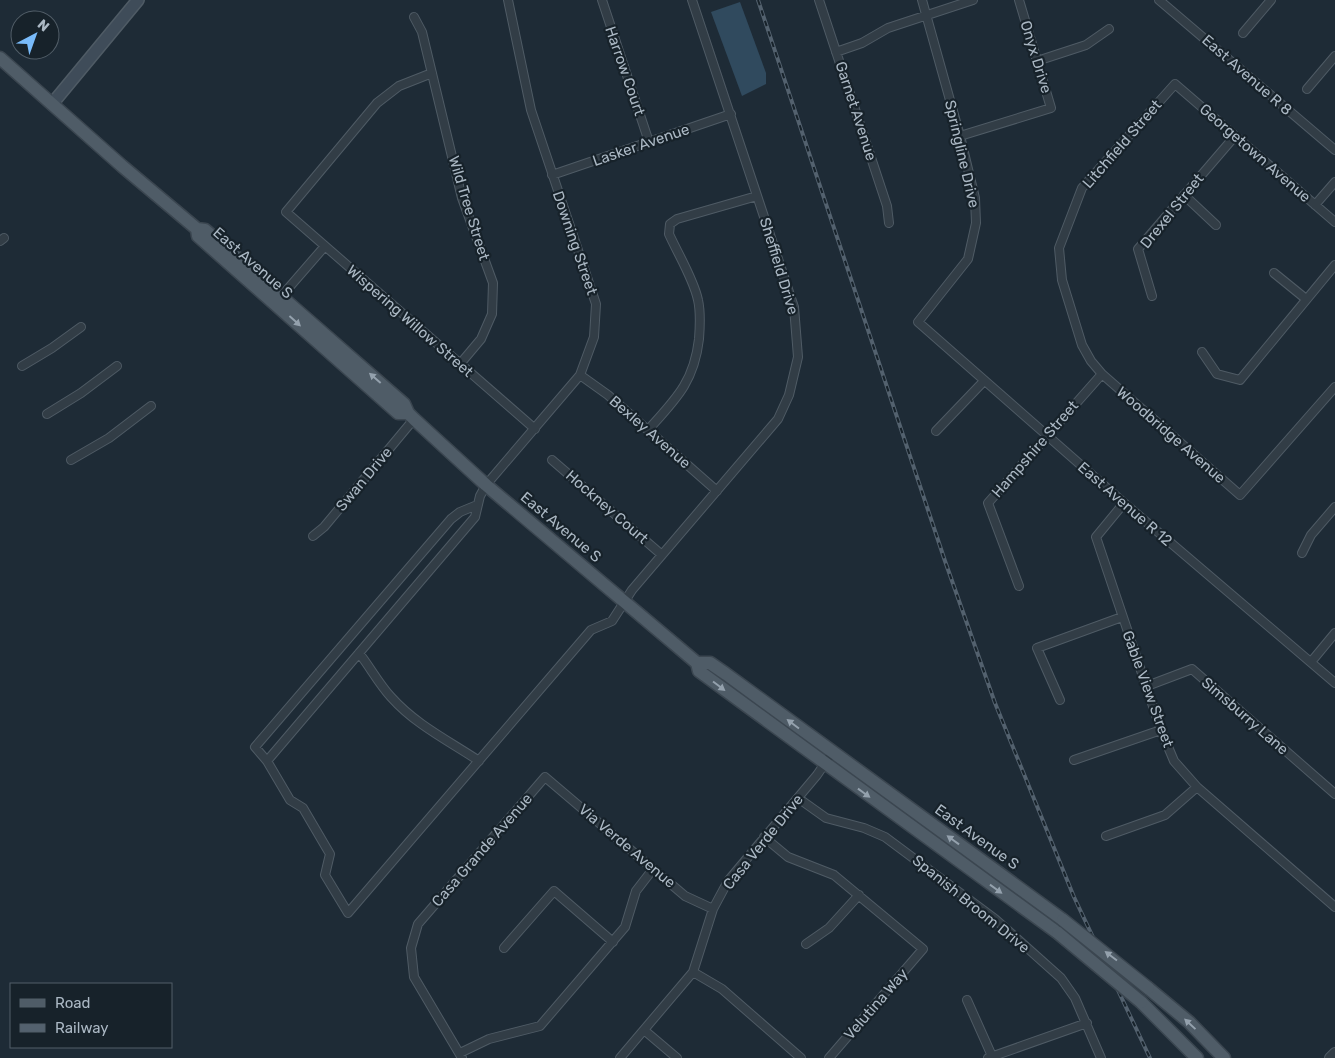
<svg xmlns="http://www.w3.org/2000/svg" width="1335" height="1058" font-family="Rubik,sans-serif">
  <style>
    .water { fill: #304a5e }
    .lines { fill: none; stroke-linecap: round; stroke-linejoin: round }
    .minor-casing { stroke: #4f5b65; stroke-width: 10 }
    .tertiary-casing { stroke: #4f5b65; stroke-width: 12 }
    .secondary-casing { stroke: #4f5b65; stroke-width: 14 }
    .primary-casing { stroke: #3b4650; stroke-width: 15 }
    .minor { stroke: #323d46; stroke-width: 8 }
    .tertiary { stroke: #323d46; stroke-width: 10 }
    .secondary { stroke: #3f4c59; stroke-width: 11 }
    .primary { stroke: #4f5c67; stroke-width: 12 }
    .rail-casing { stroke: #53616e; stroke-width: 4 }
    .rail { stroke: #17222a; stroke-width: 2; stroke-dasharray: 5.5; stroke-linecap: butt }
    .primary-bridge-casing { stroke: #3b4650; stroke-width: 15; stroke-linecap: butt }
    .primary-bridge { stroke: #4f5c67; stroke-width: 12 }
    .oneway { fill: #94a1ad }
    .labels { text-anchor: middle; stroke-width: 4.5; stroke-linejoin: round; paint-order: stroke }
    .street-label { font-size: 15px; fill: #abb8c4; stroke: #17222a }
  </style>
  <rect width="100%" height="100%" fill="#1e2b36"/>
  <path class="water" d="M 740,2 L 766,73 L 766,84 L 742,96 L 711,12 Z"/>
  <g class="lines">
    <defs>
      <path id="minor" d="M 508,0 L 531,110 L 596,304 L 594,337 L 580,375 L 486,485 L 480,496 L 475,517 L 267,761 L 290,800 L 303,808 L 330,854 L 325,875 L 348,913 L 591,630 L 612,621 L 632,590 L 778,419 L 789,395 L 798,357 L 794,307 L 692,0
        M 602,0 L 649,142
        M 819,0 L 887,206 L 889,223
        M 922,0 L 960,136 L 975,198 L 976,223 L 968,259 L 918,322 L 1124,503 L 1335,683
        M 1159,0 L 1335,150
        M 414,17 L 422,32 L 462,198 L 493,283 L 492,314 L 481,339 L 460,364
        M 1243,33 L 1271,0
        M 836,52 L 862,43 L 888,28 L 973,0
        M 1037,61 L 1086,45 L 1109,29
        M 432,73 L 399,86 L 377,103 L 286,212 L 535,429
        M 1307,89 L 1335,56
        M 960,136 L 1051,108 L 1019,0
        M 552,175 L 731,114
        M 1184,195 L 1216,225
        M 1315,205 L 1335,182
        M 1335,222 L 1175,84 L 1082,188 L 1059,248 L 1062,280 L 1082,345 L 1091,361 L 1102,374 L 1240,495 L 1335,387
        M 0,241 L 4,238
        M 1274,273 L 1306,299
        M 1152,296 L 1138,249 L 1235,136
        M 279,299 L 325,246
        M 1202,352 L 1217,374 L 1240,380 L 1335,265
        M 22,366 L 52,348 L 81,327
        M 580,375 L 608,395 L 717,491
        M 47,414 L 81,393 L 117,366
        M 648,430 C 676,399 694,382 699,339 C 700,326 701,313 698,300 C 694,280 678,254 669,234 L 670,224 L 677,219 L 757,196
        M 936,431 L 984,381
        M 71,460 L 109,438 L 151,406
        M 552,460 L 662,555
        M 1124,503 L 1096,537 L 1161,730 L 1174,761 L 1197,787 L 1335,907
        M 313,536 L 324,527 L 414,419
        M 1302,553 L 1311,535 L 1335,507
        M 1019,586 L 988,503 L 1102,374
        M 359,653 C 370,667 379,684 391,697 C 416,725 449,741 479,761
        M 1311,662 L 1335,633
        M 1147,686 L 1192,669 L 1335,794
        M 1060,700 L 1037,648 L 1122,617
        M 1074,760 L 1161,730
        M 267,761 L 255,747 L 451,519 L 460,512 L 477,505
        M 798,798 L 826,818 L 864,828 L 885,837 L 995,919 L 1061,978 L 1075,998 L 1101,1058
        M 1106,836 L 1165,815 L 1197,787
        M 764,837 L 788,857 L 834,875 L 923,949 L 829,1058
        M 806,944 L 829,928 L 859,895
        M 504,948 L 554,891 L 613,942
        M 693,972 L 722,989 L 801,1058
        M 967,1000 L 992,1056
        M 644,1030 L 677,1058
        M 460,1053 L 489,1039 L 540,1026 L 625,927 L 636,891 L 653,869
        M 462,1058 L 414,977 L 411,948 L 418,924 L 545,777 L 685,896 L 713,909
        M 620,1058 L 693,972 L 713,909 L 728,881 L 817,775 L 832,753
        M 988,1058 L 1087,1023"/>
      <path id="tertiary" d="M 1330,1058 L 1335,1053"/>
      <path id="secondary" d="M 52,104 L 138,0"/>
      <path id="primary" d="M 0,58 L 122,166 L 197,229 L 205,230 L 404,404 L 408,413 L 414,419 L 486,485 L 697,663 L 710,663 L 726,674 L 1063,920
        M 197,229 L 198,236 L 398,413 L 408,413
        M 697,663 L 699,671 L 1058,933
        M 1148,988 L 1189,1022 L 1224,1058
        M 1141,1002 L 1197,1058"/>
    </defs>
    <use href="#minor" class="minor-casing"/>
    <use href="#tertiary" class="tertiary-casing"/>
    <use href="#secondary" class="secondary-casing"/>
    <use href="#primary" class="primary-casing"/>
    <use href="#minor" class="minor"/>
    <use href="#tertiary" class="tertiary"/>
    <use href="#secondary" class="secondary"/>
    <use href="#primary" class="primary"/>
    <defs>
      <path id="rail" d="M 758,0 L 945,561 L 995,703 L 1074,897 L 1150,1058"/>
    </defs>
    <use href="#rail" class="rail-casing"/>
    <use href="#rail" class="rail"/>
    <defs>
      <path id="primary-bridge" d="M 1063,920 L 1148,988
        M 1058,933 L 1141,1002"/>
    </defs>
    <use href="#primary-bridge" class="primary-bridge-casing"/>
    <use href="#primary-bridge" class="primary-bridge"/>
  </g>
  <defs><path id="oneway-solid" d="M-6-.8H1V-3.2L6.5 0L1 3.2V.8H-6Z" transform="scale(1.25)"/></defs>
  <g class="oneway">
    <use href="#oneway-solid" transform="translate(295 321) rotate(42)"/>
    <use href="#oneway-solid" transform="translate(375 378) rotate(-139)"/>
    <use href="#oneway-solid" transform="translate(719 686) rotate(37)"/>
    <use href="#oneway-solid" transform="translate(793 724) rotate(-143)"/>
    <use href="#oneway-solid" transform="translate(864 793) rotate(36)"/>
    <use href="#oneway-solid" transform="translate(953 840) rotate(-144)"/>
    <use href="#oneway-solid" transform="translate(996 889) rotate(36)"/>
    <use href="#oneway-solid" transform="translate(1111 956) rotate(-143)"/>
    <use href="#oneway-solid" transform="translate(1190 1024) rotate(-137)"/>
  </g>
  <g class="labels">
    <g class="street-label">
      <text transform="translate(1036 57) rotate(73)" y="5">Onyx Drive</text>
      <text transform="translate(625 71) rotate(71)" y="5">Harrow Court</text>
      <text transform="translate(1247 75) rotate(41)" y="5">East Avenue R 8</text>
      <text transform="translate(856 111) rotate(72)" y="5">Garnet Avenue</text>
      <text transform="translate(1122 144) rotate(-49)" y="5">Litchfield Street</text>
      <text transform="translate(641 145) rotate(-19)" y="5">Lasker Avenue</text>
      <text transform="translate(1255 153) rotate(41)" y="5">Georgetown Avenue</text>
      <text transform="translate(962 154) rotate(77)" y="5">Springline Drive</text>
      <text transform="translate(469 208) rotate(73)" y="5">Wild Tree Street</text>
      <text transform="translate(1172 211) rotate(-51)" y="5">Drexel Street</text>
      <text transform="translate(575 243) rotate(71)" y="5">Downing Street</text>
      <text transform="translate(253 263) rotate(41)" y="5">East Avenue S</text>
      <text transform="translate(779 266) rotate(73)" y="5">Sheffield Drive</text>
      <text transform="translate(410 321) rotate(41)" y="5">Wispering Willow Street</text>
      <text transform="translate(650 432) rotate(41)" y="5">Bexley Avenue</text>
      <text transform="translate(1171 435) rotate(41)" y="5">Woodbridge Avenue</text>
      <text transform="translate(1035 449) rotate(-49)" y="5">Hampshire Street</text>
      <text transform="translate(364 479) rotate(-50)" y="5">Swan Drive</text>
      <text transform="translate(1125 504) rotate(41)" y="5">East Avenue R 12</text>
      <text transform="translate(607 507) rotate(41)" y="5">Hockney Court</text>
      <text transform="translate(561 527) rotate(40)" y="5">East Avenue S</text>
      <text transform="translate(1148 689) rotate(70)" y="5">Gable View Street</text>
      <text transform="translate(1245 716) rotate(41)" y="5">Simsburry Lane</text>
      <text transform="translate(977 837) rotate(36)" y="5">East Avenue S</text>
      <text transform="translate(763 842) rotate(-51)" y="5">Casa Verde Drive</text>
      <text transform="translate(627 846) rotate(40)" y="5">Via Verde Avenue</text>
      <text transform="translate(482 850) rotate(-49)" y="5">Casa Grande Avenue</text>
      <text transform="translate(971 904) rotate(39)" y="5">Spanish Broom Drive</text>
      <text transform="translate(876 1004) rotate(-49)" y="5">Velutina Way</text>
    </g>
  </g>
  <rect x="10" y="983" width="162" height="65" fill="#17222a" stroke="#525e68"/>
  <rect x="20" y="999" width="25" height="8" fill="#4f5c67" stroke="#525e68"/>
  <text x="55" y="1008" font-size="15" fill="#abb8c4">Road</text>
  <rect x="20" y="1024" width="25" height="8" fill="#53616e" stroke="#525e68"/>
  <text x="55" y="1033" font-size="15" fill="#abb8c4">Railway</text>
  <g transform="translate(35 35) rotate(41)"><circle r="24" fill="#17222a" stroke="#525e68"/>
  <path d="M0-4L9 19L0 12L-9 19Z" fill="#79bbfa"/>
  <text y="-8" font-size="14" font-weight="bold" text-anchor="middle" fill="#abb8c4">N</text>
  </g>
</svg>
